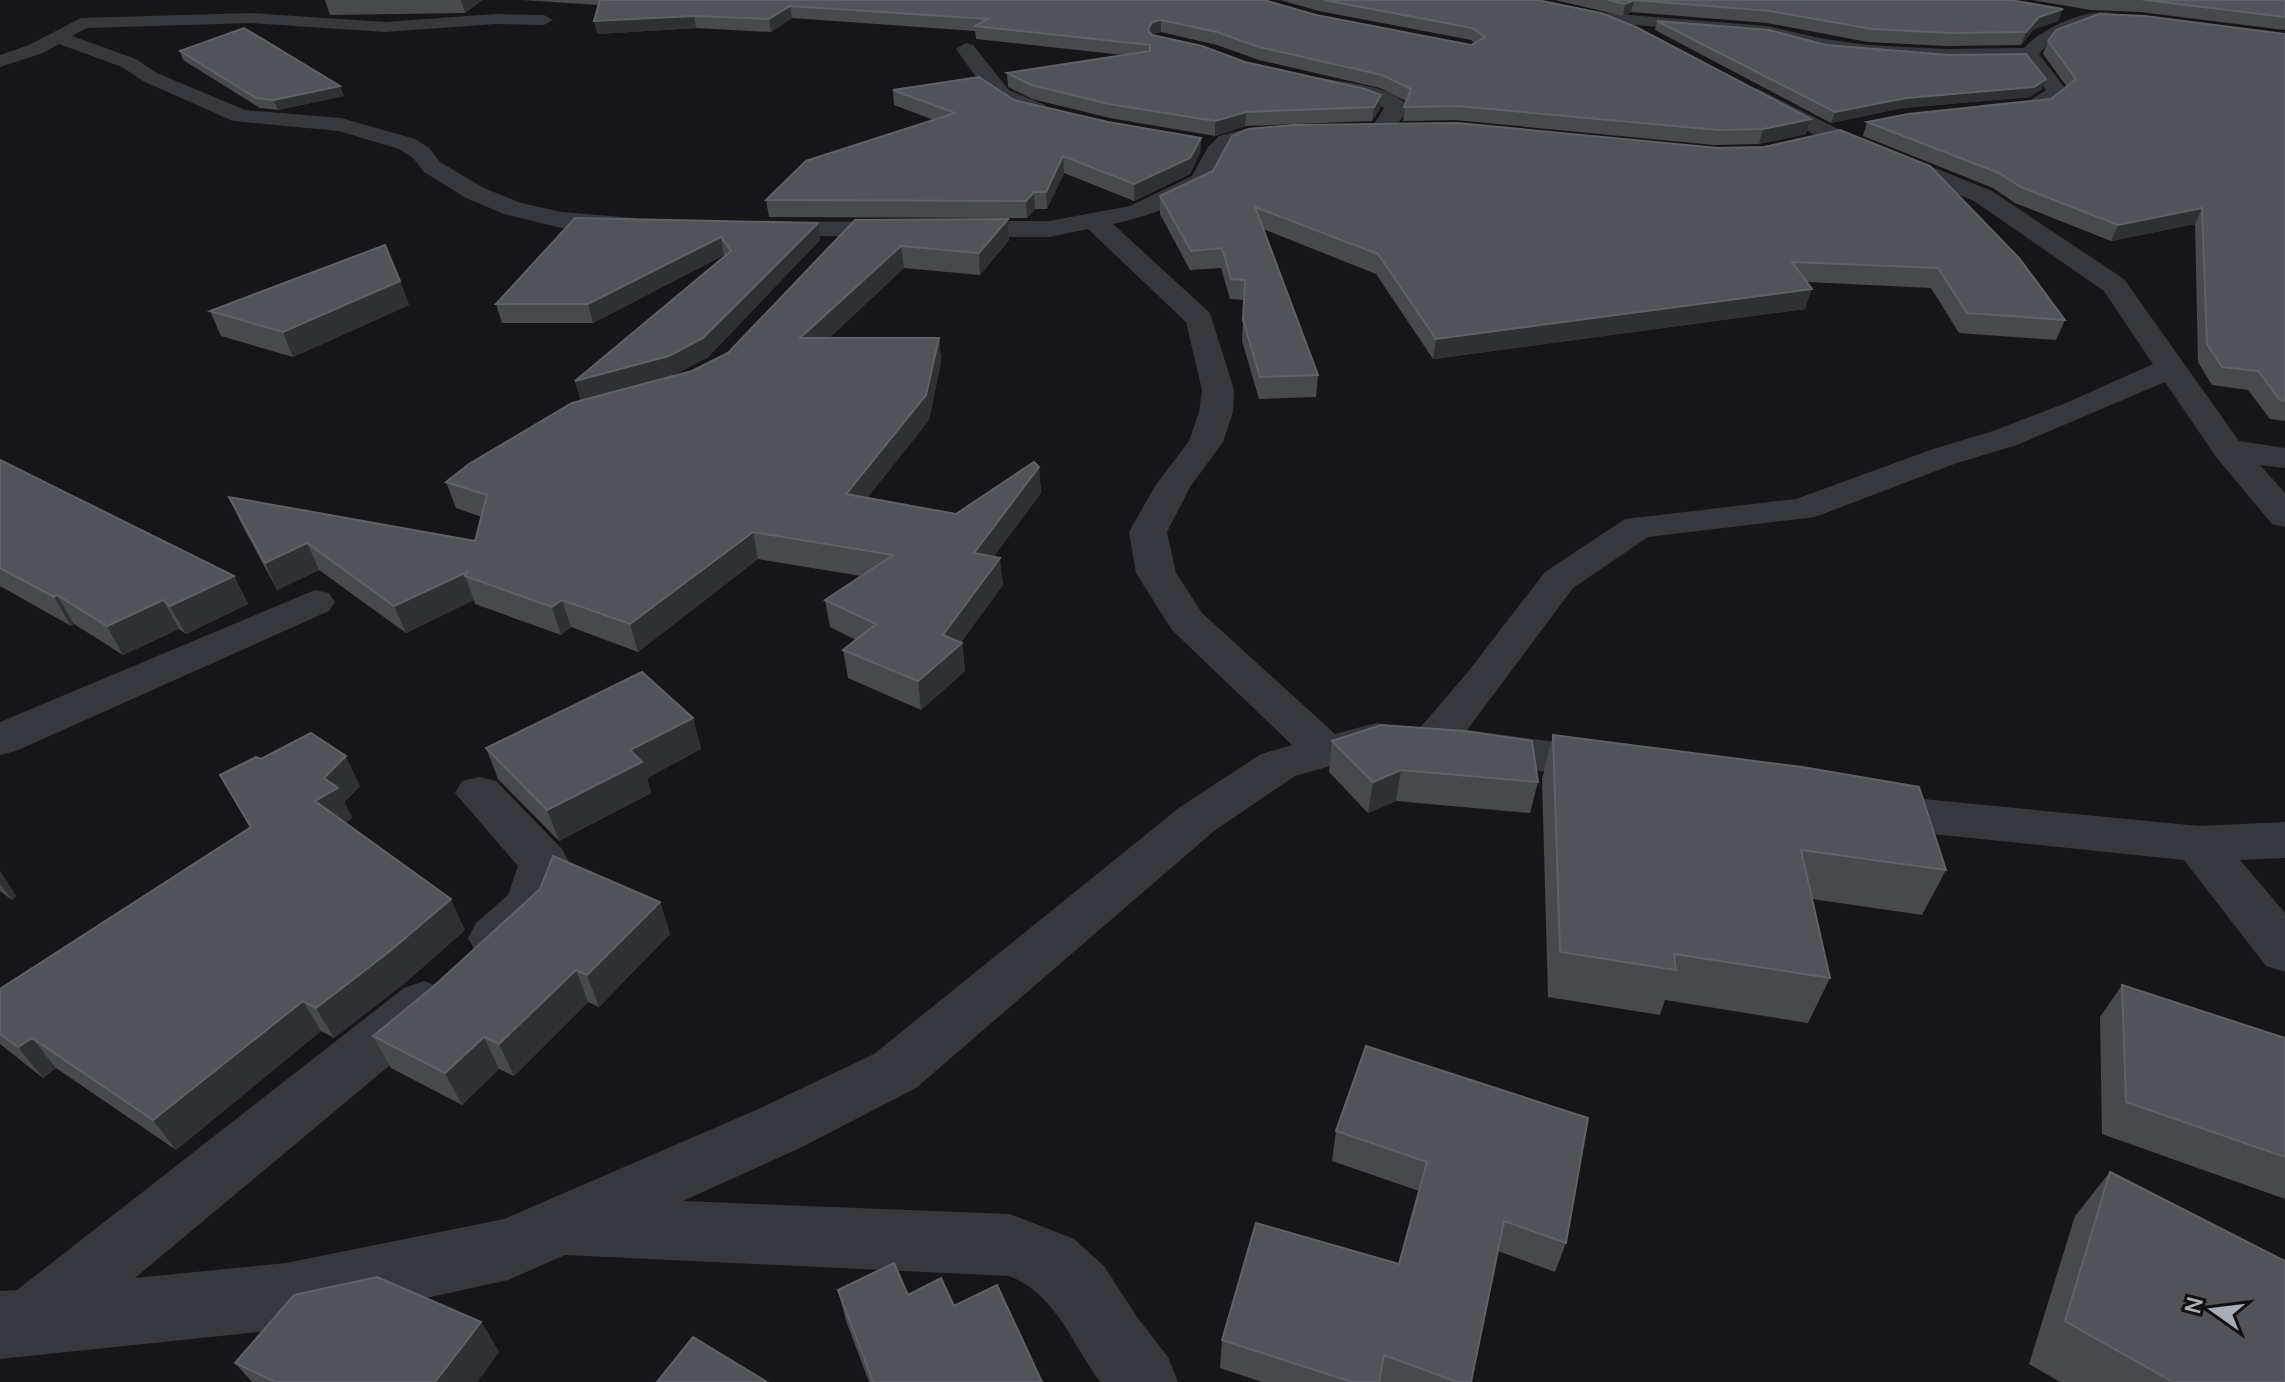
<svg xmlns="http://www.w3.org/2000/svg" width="2285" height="1382" font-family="Manrope,sans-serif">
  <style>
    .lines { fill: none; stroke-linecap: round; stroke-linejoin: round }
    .street { fill: #37383d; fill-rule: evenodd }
    .wall { fill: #47494d }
    .shaded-wall { fill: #2f3033 }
    .building { fill: #525359; stroke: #5f6168; stroke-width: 2 }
  </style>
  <rect width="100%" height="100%" fill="#161618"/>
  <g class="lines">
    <path class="street" d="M 252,13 L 385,22 L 495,14 L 544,15 L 553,20 L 544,25 L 495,24 L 385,32 L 252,23 L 87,28 L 72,36 L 136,59 L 157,73 L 245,110 L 341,118 L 415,139 L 429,148 L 440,162 L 484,188 L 521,203 L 562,212 L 634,218 L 643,221 L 647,226 L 643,231 L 634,234 L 562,228 L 504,214 L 466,198 L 424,172 L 413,158 L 399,149 L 339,131 L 233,121 L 143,81 L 122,67 L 59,44 L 43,53 L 0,67 L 0,55 L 29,45 L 81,18 Z
      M 1605,13 L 1767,26 L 1824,39 L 1868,45 L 1946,49 L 2024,48 C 2040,29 2100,0 2122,18 C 2114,26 2102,23 2090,25 C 2070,28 2052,38 2039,54 L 2068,92 C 2049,116 2017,114 1988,116 L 1980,115 L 1977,110 L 1980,105 L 2031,100 L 2046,90 L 2024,60 L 1946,61 L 1868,57 L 1824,51 L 1767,36 L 1599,22 L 1596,18 L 1599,14 Z
      M 966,43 L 973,45 L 1009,90 L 1045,105 L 1048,110 L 1045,115 C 1004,125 976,76 956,49 Z
      M 1322,78 C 1346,83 1390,85 1407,105 L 1403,117 L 1390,134 L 1374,134 L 1371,129 L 1384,108 L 1366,100 L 1315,88 L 1312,84 L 1315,80 Z
      M 1758,89 L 1836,128 L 1992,191 L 2124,279 L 2239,441 L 2285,448 L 2285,468 L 2260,465 L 2285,493 L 2285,527 L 2272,524 L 2216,457 L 2165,382 L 2017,445 L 1957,463 L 1815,517 L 1648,537 L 1573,588 L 1464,734 L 1474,731 L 1608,749 L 1625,754 L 1631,765 L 1625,776 L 1608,781 L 1474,761 L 1458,757 L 1452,748 C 1443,760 1429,756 1416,753 L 1410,744 L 1406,750 L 1390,754 L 1376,753 L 1295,776 L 1214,831 L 916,1088 L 800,1148 L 683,1201 L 1010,1214 L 1074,1239 L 1104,1266 L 1137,1317 L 1168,1357 L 1178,1382 L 1100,1382 C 1072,1344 1056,1294 1009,1276 L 565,1255 L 508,1280 L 286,1329 L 0,1359 L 0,1291 L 17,1290 L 404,988 L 424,981 L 444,988 L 452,1004 L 444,1020 L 135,1278 L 286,1263 L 504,1219 L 756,1110 L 874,1054 L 1180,807 L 1261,754 L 1292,745 L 1172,630 L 1136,573 L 1129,532 L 1155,486 L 1189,441 L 1199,412 L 1202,390 L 1186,322 L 1088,229 L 1049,237 L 758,236 L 749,234 L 745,228 L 749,222 L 1049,221 L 1130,206 L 1192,176 L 1208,147 L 1219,136 L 1245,129 L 1297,127 L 1300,132 L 1297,137 L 1235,146 C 1223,155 1222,172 1212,184 C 1198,200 1135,220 1113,224 L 1210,313 L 1234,390 L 1233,412 L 1223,442 L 1190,487 L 1167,532 L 1176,573 L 1202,613 L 1335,734 L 1376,723 L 1406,728 L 1412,737 L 1467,673 L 1545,572 L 1625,519 L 1796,499 L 1933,449 L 1993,431 L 2066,403 L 2153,364 L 2104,291 L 1974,201 L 1820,138 L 1751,99 L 1748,95 Z
      M 315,590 L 329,593 L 335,602 L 329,611 L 16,751 L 0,755 L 0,722 Z
      M 479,777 L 496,781 L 562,849 L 569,862 L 557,905 L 550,919 L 514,953 L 495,959 L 476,953 L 468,938 L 476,923 L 508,895 L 518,866 L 455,793 L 462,781 Z
      M 1870,790 L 1923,799 L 2199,826 L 2285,822 L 2285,858 L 2240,860 L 2285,913 L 2285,972 L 2266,966 L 2184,860 L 1923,833 L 1853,819 L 1846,807 L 1853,795 Z"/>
  </g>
  <path class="wall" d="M 325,0 L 482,0 L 465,13 L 330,15 Z
    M 522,0 L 1264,0 L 1316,15 L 1471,45 L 1474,43 L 1471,40 L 1319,11 L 1280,0 L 1537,0 L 1811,119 L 1806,134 L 1759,144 L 1714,145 L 1455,120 L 1403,121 L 1406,101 L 1380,88 L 1259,60 L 1217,45 L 1161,32 L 1152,34 L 1380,109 L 1372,121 L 1245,126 L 1215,136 L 1110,118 L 1032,99 L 1008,87 L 1007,73 L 1123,55 L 976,39 L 975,31 L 792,18 L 771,32 L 696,28 L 597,34 L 599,5 Z
    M 1555,0 L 2010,0 L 2058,21 L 2034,29 L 2021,45 L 1946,46 L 1868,42 L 1767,23 L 1631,12 L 1623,16 Z
    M 2032,0 L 2285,0 L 2285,30 L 2140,12 L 2091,10 Z
    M 1657,21 L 1826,45 L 2042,89 L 2030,97 L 1902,108 L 1831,123 L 1655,30 Z
    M 2285,34 L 2285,421 L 2270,419 L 2248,390 L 2212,385 L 2198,362 L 2195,224 L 2111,241 L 2015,203 L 1993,188 L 1863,136 L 1867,122 L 2051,99 L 2067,87 L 2043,54 L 2048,41 Z
    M 180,51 L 344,96 L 278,110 L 260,108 L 183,60 Z
    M 893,90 L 1014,100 L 1108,122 L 1201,138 L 1200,153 L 1190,174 L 1134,201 L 1064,173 L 1047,209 L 1035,209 L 1027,218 L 769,217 L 766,200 L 934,120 L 894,105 Z
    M 1718,148 L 2065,320 L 2056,340 L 1959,333 L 1931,288 L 1807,282 L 1805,309 L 1433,359 L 1376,274 L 1263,229 L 1318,375 L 1316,397 L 1259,399 L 1242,341 L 1244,300 L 1230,299 L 1221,268 L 1190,270 L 1160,214 L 1160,196 Z
    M 575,218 L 820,240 L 707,358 L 581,401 L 575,381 L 725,256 L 724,255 L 593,323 L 502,323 L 496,304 Z
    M 1008,219 L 1009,240 L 980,275 L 904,268 L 829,338 L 939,338 L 941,362 L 929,420 L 867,498 L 956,514 L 1039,467 L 1041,493 L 994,556 L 1003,585 L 961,642 L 962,643 L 965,671 L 921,710 L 848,678 L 843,650 L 856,640 L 830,627 L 825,600 L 861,576 L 758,559 L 638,652 L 571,627 L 561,635 L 475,604 L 474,600 L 406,633 L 319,570 L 277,590 L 241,523 L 229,497 L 475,541 L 482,517 L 456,508 L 446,482 L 692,371 L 728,353 L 855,220 Z
    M 400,281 L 409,305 L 293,357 L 221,336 L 210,311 Z
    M 0,460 L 234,576 L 248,604 L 186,634 L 179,629 L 123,655 L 74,624 L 71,626 L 0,586 Z
    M 693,718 L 701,749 L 647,778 L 651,793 L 559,841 L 498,779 L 486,748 Z
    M 1553,735 L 1946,870 L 1922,915 L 1812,899 L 1830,978 L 1808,1023 L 1665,1000 L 1660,1015 L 1548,997 L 1542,779 Z
    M 1332,741 L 1538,782 L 1530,813 L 1396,801 L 1368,813 L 1329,772 Z
    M 261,759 L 360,786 L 344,802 L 352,818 L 345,823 L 465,930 L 406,982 L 334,1038 L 321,1031 L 176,1150 L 56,1068 L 43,1078 L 0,1044 L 0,989 L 250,828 L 220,775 Z
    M 0,871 L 16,896 L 12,900 L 0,891 Z
    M 660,902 L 670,934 L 599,1007 L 588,1002 L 514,1076 L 499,1069 L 462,1105 L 391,1068 L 373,1036 Z
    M 2122,985 L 2285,1038 L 2285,1199 L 2102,1134 L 2100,1017 Z
    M 1366,1046 L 1566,1243 L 1555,1272 L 1498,1251 L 1471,1382 L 1262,1382 L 1220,1368 L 1222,1340 L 1399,1264 L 1419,1191 L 1332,1161 L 1336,1131 Z
    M 2110,1172 L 2285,1382 L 2060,1382 L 2029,1364 L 2075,1216 Z
    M 838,1290 L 908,1295 L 954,1306 L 1042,1382 L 869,1382 L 846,1321 Z
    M 481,1322 L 499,1352 L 477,1382 L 252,1382 L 235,1363 Z"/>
  <path class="shaded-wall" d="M 461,0 L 482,0 L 465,13 Z
    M 1634,0 L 1631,12 L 1623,16 L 1625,4 Z
    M 790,6 L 792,18 L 771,32 L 769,19 Z
    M 2063,9 L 2058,21 L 2034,29 L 2021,45 L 2026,32 L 2039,17 Z
    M 694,16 L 696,28 L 597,34 L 594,21 Z
    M 1161,20 L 1161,32 L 1152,34 L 1148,30 L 1152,22 Z
    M 2046,79 L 2042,89 L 2030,97 L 1902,108 L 1831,123 L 1835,112 L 1906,98 Z
    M 340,86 L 344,96 L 278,110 L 274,100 Z
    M 1381,95 L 1380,109 L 1372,121 L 1374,107 Z
    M 1246,112 L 1245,126 L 1215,136 L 1215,121 Z
    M 1811,119 L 1806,134 L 1759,144 L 1763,129 Z
    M 1201,138 L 1200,153 L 1190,174 L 1134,201 L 1134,184 Z
    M 1063,156 L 1064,173 L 1047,209 L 1046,192 Z
    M 1034,192 L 1035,209 L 1027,218 L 1026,201 Z
    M 2202,208 L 2195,224 L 2111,241 L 2118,225 Z
    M 1008,219 L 1009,240 L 980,275 L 979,253 Z
    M 818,223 L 820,240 L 707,358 L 674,375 L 581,401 L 575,381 Z
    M 721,237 L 724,255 L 593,323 L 588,304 Z
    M 901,246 L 904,268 L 804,362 L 800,338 Z
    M 400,281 L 409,305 L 293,357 L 283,332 Z
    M 1812,289 L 1805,309 L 1433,359 L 1436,339 Z
    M 939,338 L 941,362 L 929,420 L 850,520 L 846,494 Z
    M 1039,467 L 1041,493 L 976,580 L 974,553 Z
    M 753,532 L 758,559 L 638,652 L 630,624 Z
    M 307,543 L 319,570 L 277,590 L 265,563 Z
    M 1000,558 L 1003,585 L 956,648 L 962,643 L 965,671 L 921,710 L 918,681 L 943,635 Z
    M 467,572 L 465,576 L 474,600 L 406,633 L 394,606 Z
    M 234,576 L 248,604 L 186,634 L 170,606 Z
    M 57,595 L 74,624 L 71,626 L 54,597 Z
    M 163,600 L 179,629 L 123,655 L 107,626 Z
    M 562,600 L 571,627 L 561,635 L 552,607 Z
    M 693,718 L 701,749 L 647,778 L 651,793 L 559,841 L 547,810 L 630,750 Z
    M 346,756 L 360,786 L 344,802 L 352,818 L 330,831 L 315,801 L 324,778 Z
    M 1401,770 L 1396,801 L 1368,813 L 1373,782 Z
    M 0,871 L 16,896 L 12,900 L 0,884 Z
    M 451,899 L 465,930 L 406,982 L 334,1038 L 316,1008 Z
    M 660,902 L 670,934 L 599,1007 L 587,975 Z
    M 576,970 L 588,1002 L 514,1076 L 499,1044 Z
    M 303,1001 L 321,1031 L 176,1150 L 153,1120 Z
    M 484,1037 L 499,1069 L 462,1105 L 445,1073 Z
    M 32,1038 L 56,1068 L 43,1078 L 18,1047 Z
    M 481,1322 L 499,1352 L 477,1382 L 435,1382 Z"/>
  <path class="building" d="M 600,0 L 1264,0 L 1316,15 L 1471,45 L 1485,37 L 1472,28 L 1324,0 L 1537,0 L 1601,13 L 1636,27 L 1811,119 L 1763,129 L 1718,130 L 1457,106 L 1404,107 L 1411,89 L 1382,75 L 1259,47 L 1217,32 L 1161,20 L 1152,22 L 1148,30 L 1152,35 L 1202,46 L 1245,62 L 1365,89 L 1381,95 L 1374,107 L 1246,112 L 1215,121 L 1109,104 L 1031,85 L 1007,73 L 1150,51 L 1150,45 L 975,26 L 988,19 L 790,6 L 769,19 L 694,16 L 594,21 Z
    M 1608,0 L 2010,0 L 2063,9 L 2039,17 L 2026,32 L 1950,33 L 1872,29 L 1770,11 L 1634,0 L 1625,4 Z
    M 2143,0 L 2285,0 L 2285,17 L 2145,0 Z
    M 2099,14 L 2145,16 L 2285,34 L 2285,401 L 2280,400 L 2258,371 L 2222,367 L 2207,344 L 2202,208 L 2118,225 L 2021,187 L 1999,173 L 1867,122 L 1908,114 L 2051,99 L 2076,79 L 2048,41 L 2056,30 Z
    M 1657,21 L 1769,30 L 1826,45 L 1949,55 L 2026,54 L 2046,79 L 2034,87 L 1906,98 L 1835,112 Z
    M 244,28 L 340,86 L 274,100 L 256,98 L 180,51 Z
    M 979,77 L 1014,100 L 1108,122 L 1201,138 L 1190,158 L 1134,184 L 1063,156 L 1046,192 L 1034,192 L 1026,201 L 766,200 L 806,161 L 955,113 L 893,90 Z
    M 1457,123 L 1718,148 L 1764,147 L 1840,130 L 1930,166 L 2019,258 L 2065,320 L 1967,313 L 1938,268 L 1792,262 L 1812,289 L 1436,339 L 1378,254 L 1255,207 L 1318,375 L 1260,377 L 1243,320 L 1245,280 L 1231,279 L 1222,248 L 1191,251 L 1160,196 L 1213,171 L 1232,136 L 1248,129 L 1293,125 Z
    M 575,218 L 818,223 L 703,338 L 669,356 L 575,381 L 731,251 L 721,237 L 588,304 L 496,304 Z
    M 1008,219 L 979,253 L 901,246 L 800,338 L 939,338 L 926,395 L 846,494 L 956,514 L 1034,462 L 1039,467 L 974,553 L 1000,558 L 943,635 L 962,643 L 918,681 L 843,650 L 876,624 L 825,600 L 893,555 L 753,532 L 630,624 L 562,600 L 552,607 L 465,576 L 467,572 L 394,606 L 307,543 L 265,563 L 229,497 L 475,541 L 487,495 L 446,482 L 469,464 L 572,403 L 692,371 L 728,353 L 855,220 Z
    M 385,245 L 400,281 L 283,332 L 210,311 Z
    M 0,460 L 234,576 L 170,606 L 163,600 L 107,626 L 57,595 L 54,597 L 0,568 Z
    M 642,672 L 693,718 L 630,750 L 642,762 L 547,810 L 486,748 Z
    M 1381,725 L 1465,731 L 1532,741 L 1538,782 L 1401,770 L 1373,782 L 1332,741 Z
    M 311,733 L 346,756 L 324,778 L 338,788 L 315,801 L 451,899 L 390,951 L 316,1008 L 303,1001 L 153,1120 L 32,1038 L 18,1047 L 0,1034 L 0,989 L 251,827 L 220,775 L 256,757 L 261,759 Z
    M 1553,735 L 1802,767 L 1919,787 L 1946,870 L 1801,850 L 1830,978 L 1674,954 L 1676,970 L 1560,952 Z
    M 553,856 L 660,902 L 587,975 L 576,970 L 499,1044 L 484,1037 L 445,1073 L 373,1036 L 434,986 L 540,889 Z
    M 2122,985 L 2285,1038 L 2285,1157 L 2126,1102 Z
    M 1366,1046 L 1588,1118 L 1566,1243 L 1504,1221 L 1471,1382 L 1457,1382 L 1384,1355 L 1379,1382 L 1352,1382 L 1222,1340 L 1256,1223 L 1399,1264 L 1427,1162 L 1336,1131 Z
    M 2110,1172 L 2285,1261 L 2285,1382 L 2173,1382 L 2065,1321 Z
    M 894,1263 L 908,1295 L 941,1278 L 954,1306 L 997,1285 L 1042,1382 L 873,1382 L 838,1290 Z
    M 377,1277 L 481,1322 L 435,1382 L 276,1382 L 235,1363 L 294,1295 Z
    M 693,1337 L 767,1382 L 657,1382 Z"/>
  <g transform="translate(2213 1310) rotate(284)" stroke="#111113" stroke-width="6" paint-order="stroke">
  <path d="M0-6L14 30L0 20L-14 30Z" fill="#a8adb8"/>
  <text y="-12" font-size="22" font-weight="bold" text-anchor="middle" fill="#a8adb8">N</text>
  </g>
</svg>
